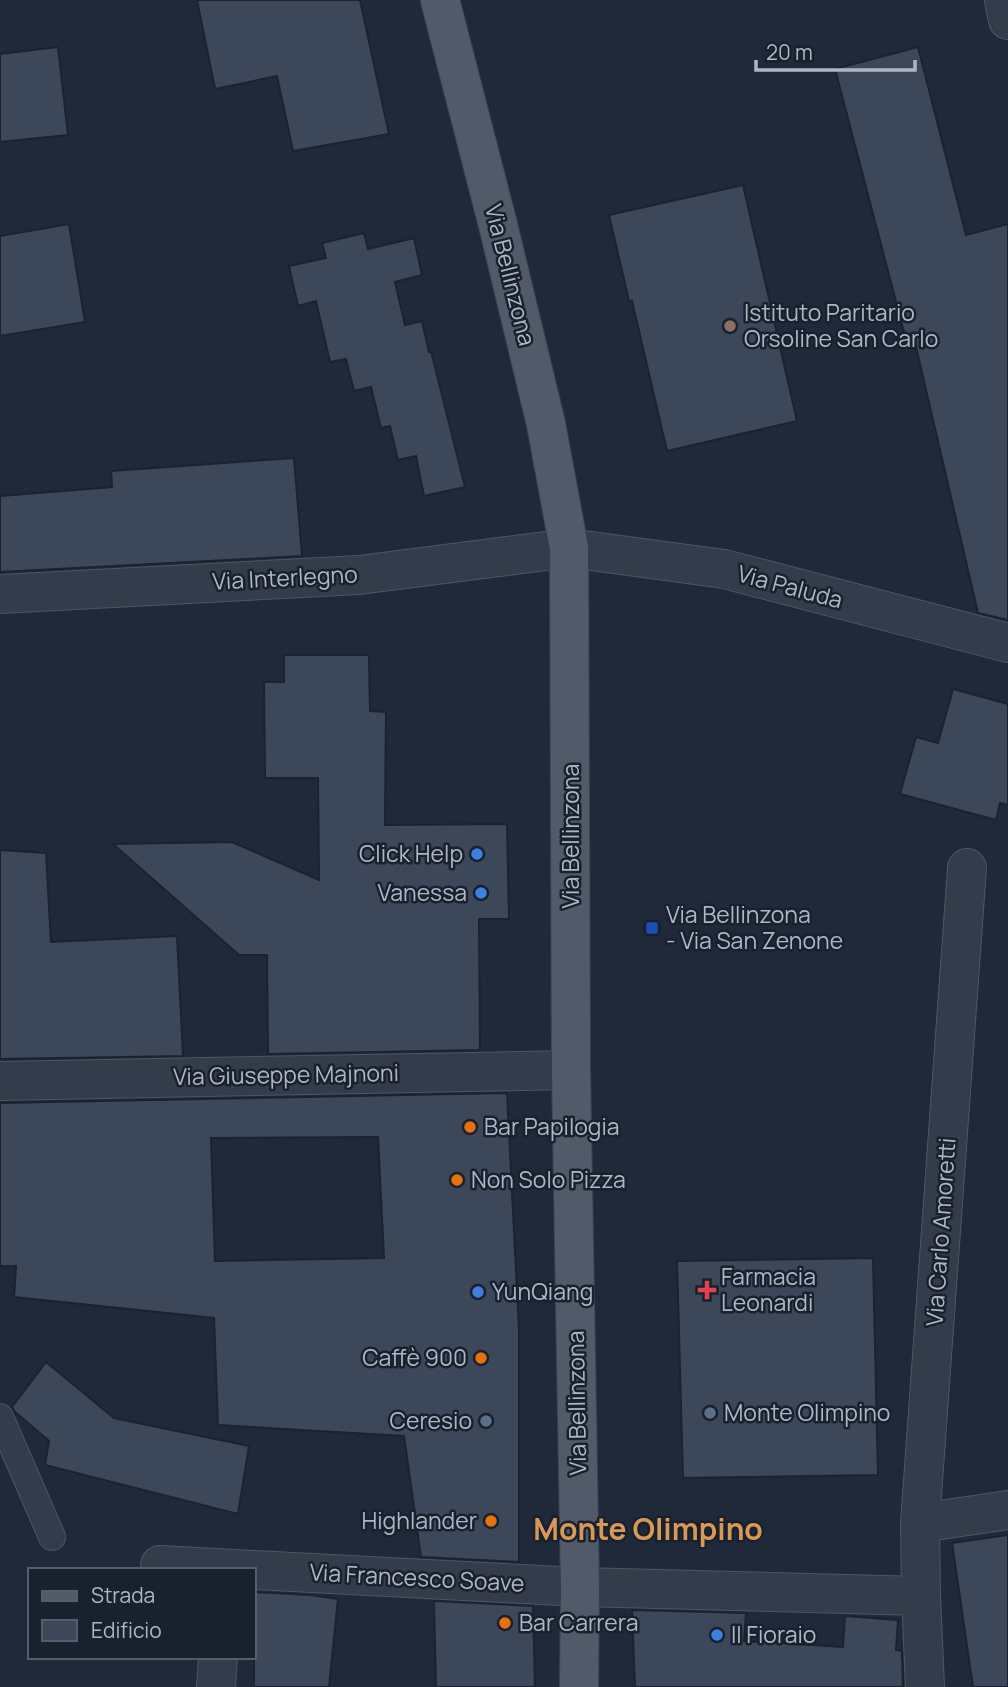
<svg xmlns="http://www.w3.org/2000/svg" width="1008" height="1687" font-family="Manrope,sans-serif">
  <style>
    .building { fill: #3c4759; stroke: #1b2230; stroke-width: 2; fill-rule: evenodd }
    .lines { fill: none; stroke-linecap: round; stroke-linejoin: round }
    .lane-casing { stroke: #4e5664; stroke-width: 28 }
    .street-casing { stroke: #4e5664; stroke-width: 40 }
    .primary-casing { stroke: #3d4453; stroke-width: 40 }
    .lane { stroke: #343b4a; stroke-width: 26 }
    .street { stroke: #343b4a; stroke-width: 38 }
    .primary { stroke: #525a6a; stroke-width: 38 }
    .education-dot { fill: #8d6e63; stroke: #19202e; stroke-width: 2.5 }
    .shop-dot { fill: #3f7fe0; stroke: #19202e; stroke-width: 2.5 }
    .transit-dot { fill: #1a4fb4; stroke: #19202e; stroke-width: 2.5 }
    .food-dot { fill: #e8710a; stroke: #19202e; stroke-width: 2.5 }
    .health-dot { fill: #e0444e; stroke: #19202e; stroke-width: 2.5 }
    .service-dot { fill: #5c6f8a; stroke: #19202e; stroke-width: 2.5 }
    .labels { text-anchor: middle; stroke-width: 5; stroke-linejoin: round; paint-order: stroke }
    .street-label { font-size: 23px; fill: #aeb6c6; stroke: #19202e }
    .poi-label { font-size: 23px; fill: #aeb6c6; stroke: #19202e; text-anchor: start }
    .district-label { font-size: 30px; font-weight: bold; fill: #d79958; stroke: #19202e }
  </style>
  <rect width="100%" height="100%" fill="#20293a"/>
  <path class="building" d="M 197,0 L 360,0 L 389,134 L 293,151 L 277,76 L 215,89 Z
    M 58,47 L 68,135 L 0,142 L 0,54 Z
    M 918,47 L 966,235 L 1008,224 L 1008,620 L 978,613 L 913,334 L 905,336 L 835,69 Z
    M 743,185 L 797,421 L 667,451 L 632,301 L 629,301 L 609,215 Z
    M 69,224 L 85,322 L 0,336 L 0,236 Z
    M 364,233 L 368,249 L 414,238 L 422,275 L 395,282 L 405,325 L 422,321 L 429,352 L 431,351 L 465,487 L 424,496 L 416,456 L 398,460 L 390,426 L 381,428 L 371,387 L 354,391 L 346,359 L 330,362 L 316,301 L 298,306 L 289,266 L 326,258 L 322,243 Z
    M 294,458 L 302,556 L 0,572 L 0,496 L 112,487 L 111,471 Z
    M 284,655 L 369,655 L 370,711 L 386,712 L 385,825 L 507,824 L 509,919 L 479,919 L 480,1050 L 268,1054 L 267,955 L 239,955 L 113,844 L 232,842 L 319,880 L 318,778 L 265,778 L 264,682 L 284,682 Z
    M 953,689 L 1008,704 L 1008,805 L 1000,803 L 996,820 L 900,794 L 916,737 L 938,743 Z
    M 0,850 L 46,853 L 51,942 L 177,936 L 183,1056 L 0,1059 Z
    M 507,1093 L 519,1330 L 519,1562 L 421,1557 L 404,1436 L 218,1425 L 214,1318 L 14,1297 L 16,1266 L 0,1266 L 0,1103 ZM 378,1137 L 384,1258 L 215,1261 L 211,1138 Z
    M 873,1258 L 878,1475 L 683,1478 L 677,1261 Z
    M 46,1362 L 114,1418 L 249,1446 L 238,1514 L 45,1465 L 49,1441 L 15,1412 L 12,1407 Z
    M 1008,1535 L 1008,1687 L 973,1687 L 952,1543 Z
    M 254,1592 L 310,1595 L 338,1599 L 329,1687 L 254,1687 Z
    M 434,1601 L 533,1606 L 535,1687 L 436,1687 Z
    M 632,1610 L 746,1613 L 744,1641 L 843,1647 L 845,1616 L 898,1620 L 896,1650 L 902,1651 L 903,1687 L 635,1687 Z"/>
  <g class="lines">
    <defs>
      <path id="lane" d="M 0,1417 L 52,1537"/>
      <path id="street" d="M 1004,0 L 1008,20
        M 0,594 L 359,575 L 569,548 L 724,569 L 1008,643
        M 0,1081 L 571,1070
        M 920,1523 L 1008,1510
        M 160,1565 L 252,1570
        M 254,1570 L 580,1587 L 921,1596
        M 216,1687 L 218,1657
        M 925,1687 L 921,1596 L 920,1523 L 967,868"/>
      <path id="primary" d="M 440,0 L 498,225 L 546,424 L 569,548 L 571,1070 L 580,1587 L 579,1687"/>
    </defs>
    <use href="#lane" class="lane-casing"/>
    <use href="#street" class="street-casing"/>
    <use href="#primary" class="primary-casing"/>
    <use href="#lane" class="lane"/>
    <use href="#street" class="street"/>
    <use href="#primary" class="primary"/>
  </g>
  <circle class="education-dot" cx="730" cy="326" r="7"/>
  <g class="shop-dot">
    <circle cx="477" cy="854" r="7"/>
    <circle cx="481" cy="893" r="7"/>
    <circle cx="478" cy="1292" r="7"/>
    <circle cx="717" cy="1635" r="7"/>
  </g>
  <rect class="transit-dot" x="645" y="921" width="14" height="14" rx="3.5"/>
  <g class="food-dot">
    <circle cx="470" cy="1127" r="7"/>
    <circle cx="457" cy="1180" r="7"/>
    <circle cx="481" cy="1358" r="7"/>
    <circle cx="491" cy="1521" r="7"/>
    <circle cx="505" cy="1623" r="7"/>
  </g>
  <path class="health-dot" d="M703.5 1279.5h7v7h7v7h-7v7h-7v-7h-7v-7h7z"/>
  <g class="service-dot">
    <circle cx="710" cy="1413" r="7"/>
    <circle cx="486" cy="1421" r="7"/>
  </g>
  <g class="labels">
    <g class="street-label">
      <text transform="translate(510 275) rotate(76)" y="8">Via Bellinzona</text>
      <text transform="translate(285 578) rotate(-3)" y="8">Via Interlegno</text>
      <text transform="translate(790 587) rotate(15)" y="8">Via Paluda</text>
      <text transform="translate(571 836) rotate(-90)" y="8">Via Bellinzona</text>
      <text transform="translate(286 1075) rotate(-1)" y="8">Via Giuseppe Majnoni</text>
      <text transform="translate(941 1232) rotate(-86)" y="8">Via Carlo Amoretti</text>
      <text transform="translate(577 1403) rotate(-91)" y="8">Via Bellinzona</text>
      <text transform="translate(417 1578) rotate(3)" y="8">Via Francesco Soave</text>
    </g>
    <g class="poi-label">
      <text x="744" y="321">Istituto Paritario<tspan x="744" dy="26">Orsoline San Carlo</tspan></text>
      <text x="463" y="862" text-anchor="end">Click Help</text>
      <text x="467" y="901" text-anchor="end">Vanessa</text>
      <text x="666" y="923">Via Bellinzona<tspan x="666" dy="26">- Via San Zenone</tspan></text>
      <text x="484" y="1135">Bar Papilogia</text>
      <text x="471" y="1188">Non Solo Pizza</text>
      <text x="721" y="1285">Farmacia<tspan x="721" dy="26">Leonardi</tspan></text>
      <text x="492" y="1300">YunQiang</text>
      <text x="467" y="1366" text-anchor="end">Caffè 900</text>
      <text x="724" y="1421">Monte Olimpino</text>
      <text x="472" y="1429" text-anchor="end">Ceresio</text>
      <text x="477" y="1529" text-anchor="end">Highlander</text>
      <text x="519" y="1631">Bar Carrera</text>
      <text x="731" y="1643">Il Fioraio</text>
    </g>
    <g class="district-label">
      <text x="648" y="1540">Monte Olimpino</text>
    </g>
  </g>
  <rect x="28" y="1568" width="228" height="91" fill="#19202e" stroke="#555c6b" stroke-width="2"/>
  <rect x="42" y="1591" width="35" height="10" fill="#525a6a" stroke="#555c6b" stroke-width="2"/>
  <text x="91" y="1603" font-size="21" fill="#aeb6c6">Strada</text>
  <rect x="42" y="1620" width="35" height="21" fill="#3c4759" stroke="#555c6b" stroke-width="2"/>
  <text x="91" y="1638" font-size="21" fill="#aeb6c6">Edificio</text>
  <path d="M756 60v10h159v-10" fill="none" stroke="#aeb6c6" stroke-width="3.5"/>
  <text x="766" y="60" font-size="21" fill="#aeb6c6" stroke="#19202e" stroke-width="5" paint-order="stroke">20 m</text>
</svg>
